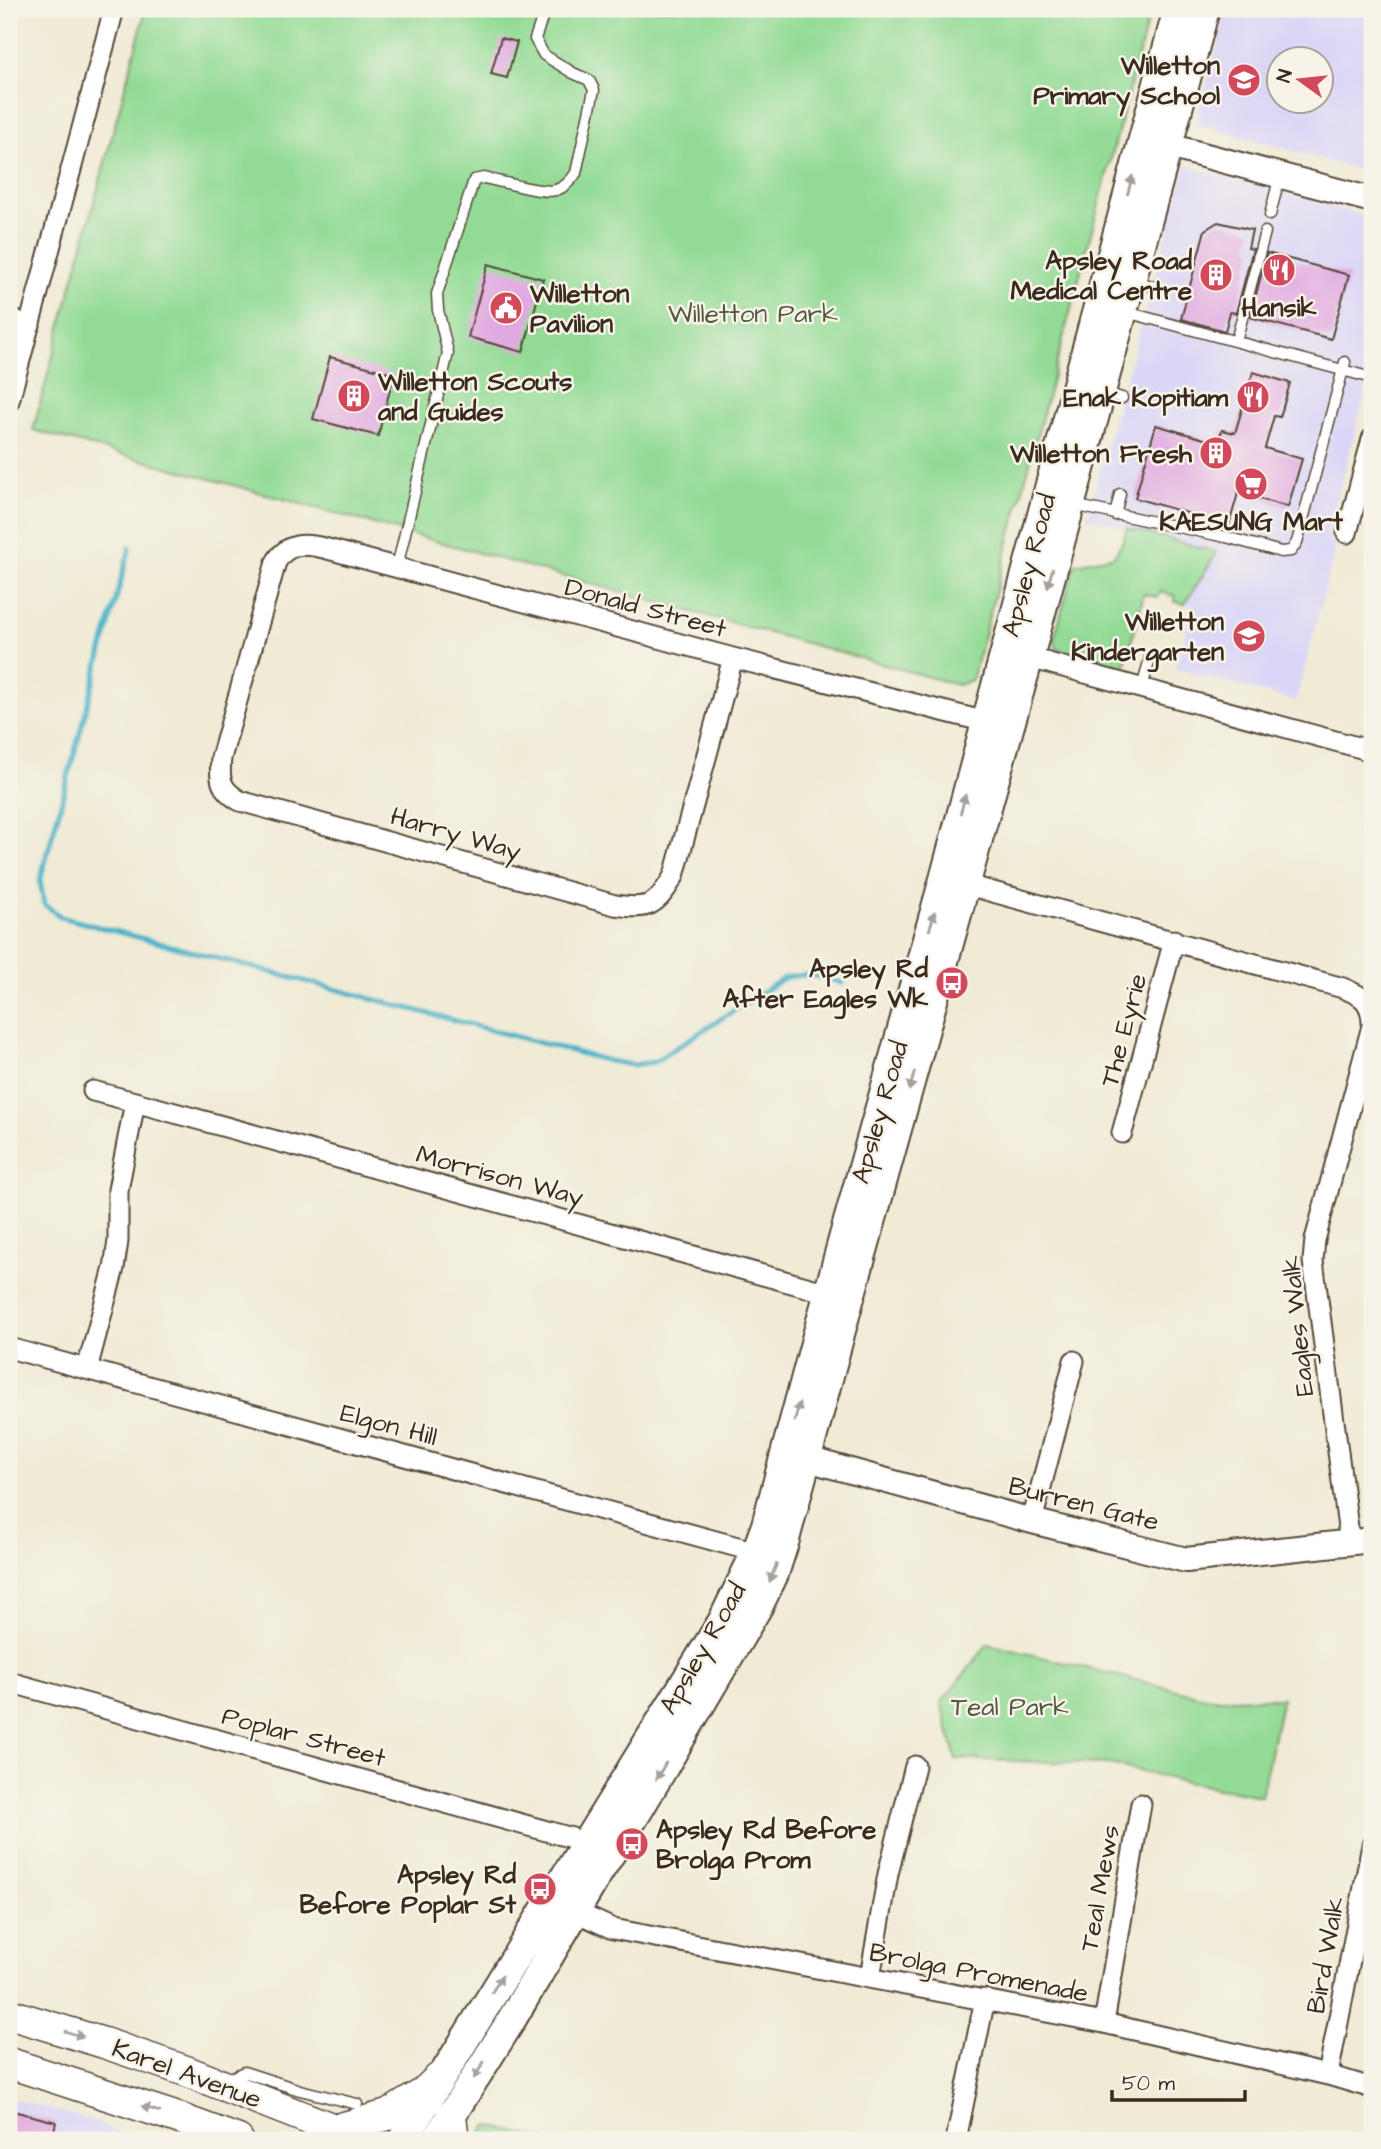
<svg xmlns="http://www.w3.org/2000/svg" width="1381" height="2149" font-family="'Architects Daughter',sans-serif">
  <style>
    .built { fill: #dbd6f7; fill-rule: evenodd }
    .green { fill: #93db95; stroke: #67825a; stroke-width: 2 }
    .lines { fill: none; stroke-linecap: round; stroke-linejoin: round }
    .stream { stroke: #4ab3c9; stroke-width: 5 }
    .building { fill: #e1a9e1 }
    .service-casing { stroke: #564739; stroke-width: 13 }
    .minor-casing { stroke: #564739; stroke-width: 23 }
    .tertiary-casing { stroke: #564739; stroke-width: 28 }
    .secondary-casing { stroke: #564739; stroke-width: 32 }
    .primary-casing { stroke: #564739; stroke-width: 33 }
    .service { stroke: #fff; stroke-width: 10 }
    .minor { stroke: #fff; stroke-width: 19 }
    .tertiary { stroke: #fff; stroke-width: 24 }
    .secondary { stroke: #fff; stroke-width: 28 }
    .primary { stroke: #fff; stroke-width: 30 }
    .oneway { fill: #a79f9a }
    .labels { text-anchor: middle; stroke-width: 5; stroke-linejoin: round; paint-order: stroke }
    .poi-label { font-size: 26px; font-weight: bold; fill: #3b2a1e; stroke: #f7f3e8; text-anchor: end }
    .park-label { font-size: 26px; fill: #51563c; stroke: #f7f3e8 }
    .street-label { font-size: 26px; fill: #3b2a1e; stroke: #f7f3e8 }
  </style>
  <rect width="100%" height="100%" fill="#f7f3e8"/>
  <filter id="ink" filterUnits="userSpaceOnUse"><feTurbulence type="fractalNoise" baseFrequency=".0143" numOctaves="2"/><feDisplacementMap in="SourceGraphic" scale="14" xChannelSelector="R" yChannelSelector="G"/><feConvolveMatrix kernelMatrix="1 2 1 2 8 2 1 2 1" color-interpolation-filters="sRGB"/></filter>
  <filter id="wash" filterUnits="userSpaceOnUse"><feTurbulence type="fractalNoise" baseFrequency=".00686" numOctaves="4" result="noise"/><feDisplacementMap in="SourceGraphic" scale="28" xChannelSelector="R" yChannelSelector="G"/><feGaussianBlur stdDeviation="1.57" result="paint"/><feColorMatrix in="noise" values="0 0 0 0 0 0 0 0 0 0 0 0 0 0 0 0 0 1.4 0 .05"/><feComposite in="paint" operator="in"/></filter>
  <g filter="url(#wash)">
    <rect width="100%" height="100%" fill="#f0ebd5"/>
    <path class="built" d="M 1227,9 L 1372,9 L 1372,173 L 1196,124 ZM 1280,60 L 1322,60 L 1322,102 L 1280,102 Z
      M 1186,165 L 1372,218 L 1372,367 L 1328,535 L 1336,546 L 1296,701 L 1175,669 L 1193,607 L 1185,604 L 1217,552 L 1087,517 Z
      M 9,2098 L 91,2120 L 136,2140 L 9,2140 Z"/>
    <path class="green" d="M 146,9 L 1144,9 L 1149,16 L 972,680 L 958,685 L 33,430 Z
      M 1127,528 L 1217,552 L 1185,604 L 1174,601 L 1175,596 L 1160,592 L 1158,597 L 1144,594 L 1124,668 L 1064,652 L 1056,647 L 1054,639 L 1075,564 L 1114,556 L 1123,541 Z
      M 988,1644 L 1205,1697 L 1219,1699 L 1282,1698 L 1261,1796 L 1181,1781 L 1110,1764 L 956,1759 L 941,1703 Z
      M 487,2125 L 547,2140 L 477,2140 Z"/>
    <g class="lines">
      <path class="stream" d="M 130,547 L 40,881 L 44,904 L 61,917 L 609,1061 L 632,1065 L 654,1062 L 784,978 C 805,972 821,977 842,983"/>
    </g>
    <g id="blocks">
      <path class="building" d="M 501,38 L 517,42 L 507,78 L 491,74 Z
        M 1218,222 L 1252,230 L 1248,248 L 1253,249 L 1236,313 L 1230,312 L 1225,331 L 1181,319 L 1205,230 Z
        M 1267,253 L 1349,275 L 1331,339 L 1250,317 Z
        M 488,264 L 543,279 L 523,352 L 468,337 Z
        M 330,357 L 394,374 L 378,436 L 313,419 Z
        M 1253,372 L 1290,383 L 1280,417 L 1274,416 L 1265,448 L 1302,459 L 1288,507 L 1238,493 L 1229,525 L 1135,498 L 1156,425 L 1218,443 L 1222,430 L 1235,433 Z
        M 9,2110 L 56,2122 L 52,2140 L 9,2140 Z"/>
    </g>
  </g>
  <g filter="url(#ink)">
    <use href="#blocks" fill-opacity="0" stroke="#564739" stroke-width="2"/>
    <g class="lines">
      <defs>
        <path id="service" d="M 1270,215 L 1280,175
          M 1134,281 L 1156,287
          M 1126,312 L 1372,378
          M 1236,341 L 1265,232
          M 1104,393 L 1122,398
          M 1073,505 L 1226,537 L 1281,552 L 1291,551 L 1297,542 L 1345,362
          M 1115,515 L 1120,494
          M 397,567 L 448,353 L 438,310 L 437,294 L 474,180 L 484,178 C 497,181 510,184 523,187 C 547,192 561,196 576,173 L 594,90 L 589,80 L 573,73 L 544,55 L 535,39 L 545,9
          M 1142,688 L 1150,658
          M 230,2084 L 233,2077 L 244,2072 L 300,2090 L 357,2104"/>
        <path id="minor" d="M 9,319 L 30,325
          M 9,401 L 114,9
          M 1347,533 L 1372,439
          M 1019,655 L 1372,751
          M 733,658 L 674,876 C 656,906 650,910 615,905 L 240,801 C 220,789 219,780 221,758 L 276,562 C 287,543 304,543 324,548 L 733,658 L 998,725
          M 953,881 L 1343,988 C 1362,996 1371,1000 1372,1022
          M 93,1091 L 135,1102
          M 1122,1133 L 1174,940
          M 9,1348 L 756,1552
          M 87,1369 L 114,1268 L 118,1241 L 118,1190 L 135,1102 L 839,1296
          M 1032,1521 L 1074,1361
          M 1350,1543 L 1313,1261 L 1315,1240 L 1372,1026
          M 9,1682 L 572,1838 L 584,1843
          M 576,1912 L 613,1929 L 1104,2023 L 1328,2075 L 1372,2088
          M 870,1977 L 888,1874 L 915,1766
          M 1104,2023 L 1141,1804
          M 1328,2075 L 1372,1845
          M 956,2140 L 985,1999"/>
        <path id="tertiary" d="M 1150,141 L 1372,200
          M 789,1454 L 1032,1521 L 1186,1560 L 1372,1540"/>
        <path id="secondary" d="M 403,2140 L 722,1622 L 756,1552 L 766,1525 L 842,1243 L 944,879 L 1178,9
          M 436,2140 L 509,2024 L 600,1870 L 638,1811 L 759,1605 L 774,1574 L 784,1543 L 847,1308 L 1029,657 L 1205,9"/>
        <path id="primary" d="M 9,2014 L 104,2043 L 186,2071 L 362,2140
          M 9,2063 L 181,2119 L 238,2140
          M 451,2116 L 454,2140
          M 337,2129 L 388,2115 L 422,2094 L 439,2078"/>
      </defs>
      <use href="#service" class="service-casing"/>
      <use href="#minor" class="minor-casing"/>
      <use href="#tertiary" class="tertiary-casing"/>
      <use href="#secondary" class="secondary-casing"/>
      <use href="#primary" class="primary-casing"/>
      <use href="#service" class="service"/>
      <use href="#minor" class="minor"/>
      <use href="#tertiary" class="tertiary"/>
      <use href="#secondary" class="secondary"/>
      <use href="#primary" class="primary"/>
    </g>
    <defs><path id="oneway-solid" d="M-6-.8H1V-3.2L6.5 0L1 3.2V.8H-6Z" transform="scale(1.75)"/></defs>
    <g class="oneway">
      <use href="#oneway-solid" transform="translate(1130 185) rotate(-75)"/>
      <use href="#oneway-solid" transform="translate(1050 578) rotate(105)"/>
      <use href="#oneway-solid" transform="translate(963 804) rotate(-75)"/>
      <use href="#oneway-solid" transform="translate(932 921) rotate(-74)"/>
      <use href="#oneway-solid" transform="translate(912 1081) rotate(106)"/>
      <use href="#oneway-solid" transform="translate(797 1412) rotate(-76)"/>
      <use href="#oneway-solid" transform="translate(773 1573) rotate(112)"/>
      <use href="#oneway-solid" transform="translate(661 1771) rotate(120)"/>
      <use href="#oneway-solid" transform="translate(497 1984) rotate(-58)"/>
      <use href="#oneway-solid" transform="translate(74 2034) rotate(17)"/>
      <use href="#oneway-solid" transform="translate(479 2070) rotate(122)"/>
      <use href="#oneway-solid" transform="translate(151 2109) rotate(-162)"/>
    </g>
  </g>
  <defs>
    <symbol id="school-disc" viewBox="-11 -11 22 22"><circle r="9.5" fill="#d1495b" stroke="#f7f3e8"/><path d="M0-5L7-2L0 1L-7-2ZM-4 1L0 2.5L4 1V4Q0 6-4 4Z" fill="#fff"/></symbol>
    <symbol id="restaurant-disc" viewBox="-11 -11 22 22"><circle r="9.5" fill="#d1495b" stroke="#f7f3e8"/><path d="M-5-6h1v4h1v-4h1v4h1v-4h1v5L-1.5 .5V6h-2V.5L-5-1ZM5-6V6H3V1.5H1.5Q1.5-4 5-6Z" fill="#fff"/></symbol>
    <symbol id="building-disc" viewBox="-11 -11 22 22"><circle r="9.5" fill="#d1495b" stroke="#f7f3e8"/><path d="M-4-6H4V6H1V3H-1V6H-4ZM-2.5-4.3h1.7v1.8h-1.7ZM.8-4.3h1.7v1.8H.8ZM-2.5-1h1.7V.8h-1.7ZM.8-1h1.7V.8H.8Z" fill="#fff"/></symbol>
    <symbol id="civic-disc" viewBox="-11 -11 22 22"><circle r="9.5" fill="#d1495b" stroke="#f7f3e8"/><path d="M-.6-6.5H3V-4.5H.6V-3L4-1V1h2V6H-6V1h2V-1L-.6-3ZM-1.2 2.5V6h2.4V2.5Z" fill="#fff"/></symbol>
    <symbol id="supermarket-disc" viewBox="-11 -11 22 22"><circle r="9.5" fill="#d1495b" stroke="#f7f3e8"/><path d="M-6-5.5h2.5l.6 2H6L4.5 2H-2.5L-4.4-4H-6ZM-1.5 3.2a1.3 1.3 0 1 0 .1 0ZM3 3.2a1.3 1.3 0 1 0 .1 0Z" fill="#fff"/></symbol>
    <symbol id="bus-disc" viewBox="-11 -11 22 22"><circle r="9.5" fill="#d1495b" stroke="#f7f3e8"/><path d="M-5-6H5V4H4V6H2V4H-2V6H-4V4H-5ZM-3.5-4V0h7V-4ZM-3.5 1.2v1.5H-2V1.2ZM2 1.2v1.5H3.5V1.2Z" fill="#fff"/></symbol>
  </defs>
  <g fill-rule="evenodd">
    <use href="#school-disc" x="1225" y="61" width="38" height="38"/>
    <use href="#restaurant-disc" x="1260" y="251" width="38" height="38"/>
    <use href="#building-disc" x="1197" y="256" width="38" height="38"/>
    <use href="#civic-disc" x="487" y="289" width="38" height="38"/>
    <use href="#building-disc" x="335" y="377" width="38" height="38"/>
    <use href="#restaurant-disc" x="1234" y="378" width="38" height="38"/>
    <use href="#building-disc" x="1197" y="434" width="38" height="38"/>
    <use href="#supermarket-disc" x="1232" y="465" width="38" height="38"/>
    <use href="#school-disc" x="1230" y="617" width="38" height="38"/>
    <use href="#bus-disc" x="933" y="964" width="38" height="38"/>
    <use href="#bus-disc" x="613" y="1825" width="38" height="38"/>
    <use href="#bus-disc" x="521" y="1870" width="38" height="38"/>
  </g>
  <g class="labels">
    <g class="poi-label">
      <text x="1220" y="74">Willetton<tspan x="1220" dy="30">Primary School</tspan></text>
      <text x="1192" y="269">Apsley Road<tspan x="1192" dy="30">Medical Centre</tspan></text>
      <text x="530" y="302" text-anchor="start">Willetton<tspan x="530" dy="30">Pavilion</tspan></text>
      <text x="1279" y="316" text-anchor="middle">Hansik</text>
      <text x="378" y="390" text-anchor="start">Willetton Scouts<tspan x="378" dy="30">and Guides</tspan></text>
      <text x="1228" y="406">Enak Kopitiam</text>
      <text x="1192" y="462">Willetton Fresh</text>
      <text x="1251" y="530" text-anchor="middle">KAESUNG Mart</text>
      <text x="1224" y="630">Willetton<tspan x="1224" dy="30">Kindergarten</tspan></text>
      <text x="928" y="977">Apsley Rd<tspan x="928" dy="30">After Eagles Wk</tspan></text>
      <text x="656" y="1838" text-anchor="start">Apsley Rd Before<tspan x="656" dy="30">Brolga Prom</tspan></text>
      <text x="516" y="1883">Apsley Rd<tspan x="516" dy="30">Before Poplar St</tspan></text>
    </g>
    <g class="park-label">
      <text x="753" y="322">Willetton Park</text>
      <text x="1010" y="1715">Teal Park</text>
    </g>
    <g class="street-label">
      <text transform="translate(1028 565) rotate(-75)" y="9">Apsley Road</text>
      <text transform="translate(646 607) rotate(15)" y="9">Donald Street</text>
      <text transform="translate(456 833) rotate(16)" y="9">Harry Way</text>
      <text transform="translate(1123 1030) rotate(-75)" y="9">The Eyrie</text>
      <text transform="translate(879 1112) rotate(-74)" y="9">Apsley Road</text>
      <text transform="translate(500 1175) rotate(15)" y="9">Morrison Way</text>
      <text transform="translate(1297 1326) rotate(-96)" y="9">Eagles Walk</text>
      <text transform="translate(389 1424) rotate(15)" y="9">Elgon Hill</text>
      <text transform="translate(1084 1503) rotate(14)" y="9">Burren Gate</text>
      <text transform="translate(702 1648) rotate(-60)" y="9">Apsley Road</text>
      <text transform="translate(304 1736) rotate(15)" y="9">Poplar Street</text>
      <text transform="translate(1099 1888) rotate(-80)" y="9">Teal Mews</text>
      <text transform="translate(1325 1955) rotate(-80)" y="9">Bird Walk</text>
      <text transform="translate(979 1972) rotate(11)" y="9">Brolga Promenade</text>
      <text transform="translate(187 2073) rotate(20)" y="9">Karel Avenue</text>
    </g>
  </g>
  <rect width="1381" height="2149" fill="none" stroke="#f7f3e8" stroke-width="35"/>
  <g transform="translate(1300 80) rotate(285)"><circle r="33" fill="#f7f3e8" stroke="#aca397" stroke-width="2"/>
  <path d="M0-5L12 26L0 18L-12 26Z" fill="#d1495b"/>
  <text y="-10" font-size="19" font-weight="bold" text-anchor="middle" fill="#3b2a1e">N</text>
  </g>
  <path d="M1112 2090v10h133v-10" fill="none" stroke="#3b2a1e" stroke-width="3.5"/>
  <text x="1122" y="2090" font-size="21" fill="#3b2a1e" stroke="#f7f3e8" stroke-width="5" paint-order="stroke">50 m</text>
</svg>
